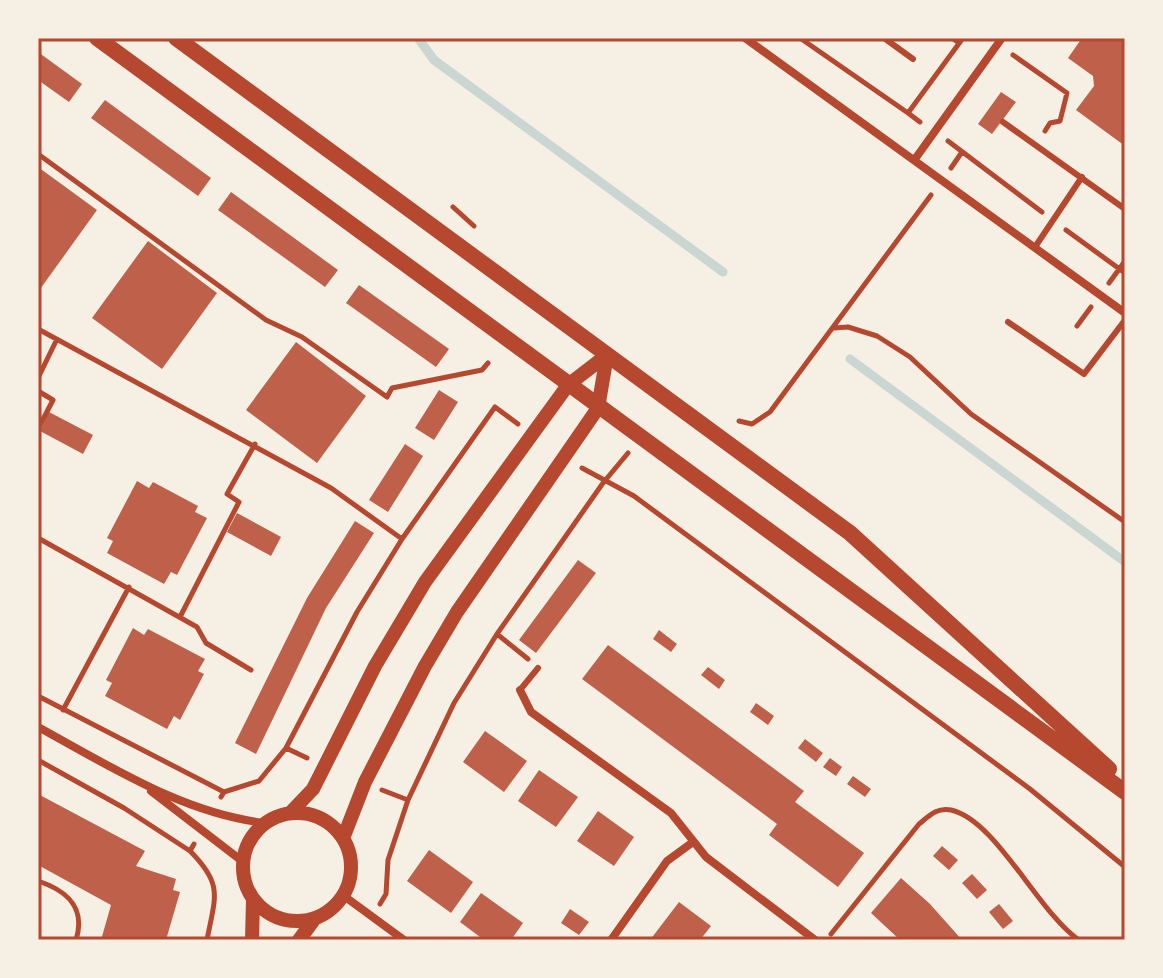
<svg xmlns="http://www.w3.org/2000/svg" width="1163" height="978" font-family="Ubuntu,sans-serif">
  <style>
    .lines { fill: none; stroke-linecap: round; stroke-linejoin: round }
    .stream { stroke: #c9d6d2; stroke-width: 9 }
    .building { fill: #bf614a }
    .path { stroke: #b5482f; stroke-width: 5 }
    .service { stroke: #b5482f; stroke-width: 6 }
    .minor { stroke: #b5482f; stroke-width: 8 }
    .tertiary { stroke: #b5482f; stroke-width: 14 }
    .secondary { stroke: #b5482f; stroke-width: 16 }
    .neatline { fill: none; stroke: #b5482f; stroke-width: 3 }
  </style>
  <rect width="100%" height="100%" fill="#f6efe4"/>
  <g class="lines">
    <path class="stream" d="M 418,38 L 434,60 L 723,272
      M 850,359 L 1125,562"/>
  </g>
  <path class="building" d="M 1082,38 L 1125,38 L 1125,146 L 1076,110 L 1094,86 L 1093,76 L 1068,58 Z
    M 38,52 L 82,84 L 69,102 L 38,80 Z
    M 1001,92 L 1016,102 L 992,134 L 978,124 Z
    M 105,100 L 211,178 L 198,196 L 91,118 Z
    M 38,167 L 97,210 L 38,292 Z
    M 231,192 L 338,270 L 325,287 L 218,210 Z
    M 148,241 L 217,293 L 162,369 L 92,318 Z
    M 359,285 L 449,349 L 436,367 L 346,303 Z
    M 296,342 L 366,396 L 317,463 L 246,410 Z
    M 439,390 L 458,402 L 434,440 L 415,428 Z
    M 49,412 L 93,435 L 83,454 L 40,431 Z
    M 405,444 L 423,456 L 388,512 L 369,500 Z
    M 137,481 L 149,488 L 153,482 L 198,506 L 195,512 L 207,518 L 177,575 L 171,572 L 164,584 L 107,553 L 113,541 L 107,538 Z
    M 237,513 L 281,537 L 271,556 L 227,532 Z
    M 355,521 L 374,533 L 326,608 L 256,754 L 235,743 L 307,598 Z
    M 578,560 L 596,573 L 536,653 L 519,640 Z
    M 133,628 L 144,635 L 148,629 L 205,659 L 198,671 L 204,674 L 180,720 L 174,716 L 167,729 L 105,696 L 112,683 L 106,680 Z
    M 659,630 L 677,644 L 671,652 L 653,639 Z
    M 608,645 L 804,791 L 795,802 L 864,853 L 838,887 L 769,835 L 777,824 L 582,679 Z
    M 708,667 L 725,680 L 719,689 L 701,675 Z
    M 756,703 L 774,716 L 768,725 L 750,712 Z
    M 485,731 L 527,761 L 504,792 L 463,762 Z
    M 805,739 L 823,753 L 816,762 L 798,748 Z
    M 830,758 L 842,767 L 836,776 L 823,767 Z
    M 539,770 L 578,797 L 556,827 L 518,801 Z
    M 853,776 L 871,789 L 865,797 L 847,784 Z
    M 38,794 L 145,851 L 136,866 L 176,879 L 173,890 L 180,892 L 166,940 L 101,940 L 111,905 L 38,865 Z
    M 598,811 L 634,837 L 614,866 L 577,841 Z
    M 942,846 L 958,860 L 949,870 L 933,856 Z
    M 429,850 L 473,882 L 451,913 L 407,881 Z
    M 972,874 L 987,890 L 977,899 L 962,883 Z
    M 901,878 L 930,904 L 962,940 L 900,940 L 871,913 Z
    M 481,893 L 523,923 L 511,940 L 484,940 L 460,922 Z
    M 679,902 L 711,926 L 700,940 L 650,940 Z
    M 999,904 L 1013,921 L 1003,929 L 989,912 Z
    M 570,909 L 589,922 L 579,935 L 561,923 Z"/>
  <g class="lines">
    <path class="path" d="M 800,38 L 908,113 L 963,38
      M 952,38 L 959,43
      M 1013,55 L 1067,93 L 1060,121 L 1050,123 L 1045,131
      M 908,113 L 920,122
      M 948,141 L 1042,212
      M 38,154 L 266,320 L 302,337 L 387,397 L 392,388 L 482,370 L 488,363
      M 951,168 L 962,152
      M 453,207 L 474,226
      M 1066,230 L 1125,273
      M 1109,283 L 1125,261
      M 1077,326 L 1091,307
      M 834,328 L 848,327 L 877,336 L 910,357 L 971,414 L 1125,522
      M 38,329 L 331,488 L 402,539
      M 38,378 L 57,339
      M 38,391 L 53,400 L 38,429
      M 739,421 L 752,424 L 770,412 L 931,195
      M 582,468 L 634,496 L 1030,789 L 1125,867
      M 38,538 L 197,627 L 206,643 L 251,670
      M 180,617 L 239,502 L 227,494 L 255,444
      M 497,634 L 528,659
      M 38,696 L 224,792
      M 63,710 L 129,587
      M 286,748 L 307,758
      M 38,760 L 124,808 L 190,851
      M 382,790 L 408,800
      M 221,797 L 224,792 L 259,781 L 286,748 L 357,612 L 402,539 L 495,407 L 518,424
      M 194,844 L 190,851 C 224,885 215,897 207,940
      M 38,881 C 68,891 86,908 76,940
      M 380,904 L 386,894 L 388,860 L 408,800 L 454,703 L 497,634 L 603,483 L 628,453
      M 831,934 L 919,824 C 929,816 937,807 951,810 C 996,820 1038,912 1079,940"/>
    <path class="service" d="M 884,38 L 913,59
      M 1003,122 L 1125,209
      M 1035,247 L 1082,177
      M 1008,322 L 1084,374 L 1125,320
      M 520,690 L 538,668"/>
    <path class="minor" d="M 745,38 L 1125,313
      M 915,159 L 1002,38
      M 520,690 L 531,712 L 671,813 L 706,857 L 815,940
      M 38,727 C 110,766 182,813 265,823
      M 151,791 L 242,861
      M 344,896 L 404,940
      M 611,940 L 667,861 L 693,842"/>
    <path class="tertiary" d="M 291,812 L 313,789 L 375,666 L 425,582 L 568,385 L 607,355
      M243 867a54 54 0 1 1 108 0a54 54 0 1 1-108 0Z
      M 344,836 L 365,782 L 425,666 L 457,612 L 598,408 L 607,355
      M 252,940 L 253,900
      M 299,940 L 313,921"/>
    <path class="secondary" d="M 97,38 L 1125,792
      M 176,38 L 850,533 L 1109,769"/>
  </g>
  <rect width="1163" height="978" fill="none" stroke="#f6efe4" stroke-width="80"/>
  <rect x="40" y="40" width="1083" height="898" class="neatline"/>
</svg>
